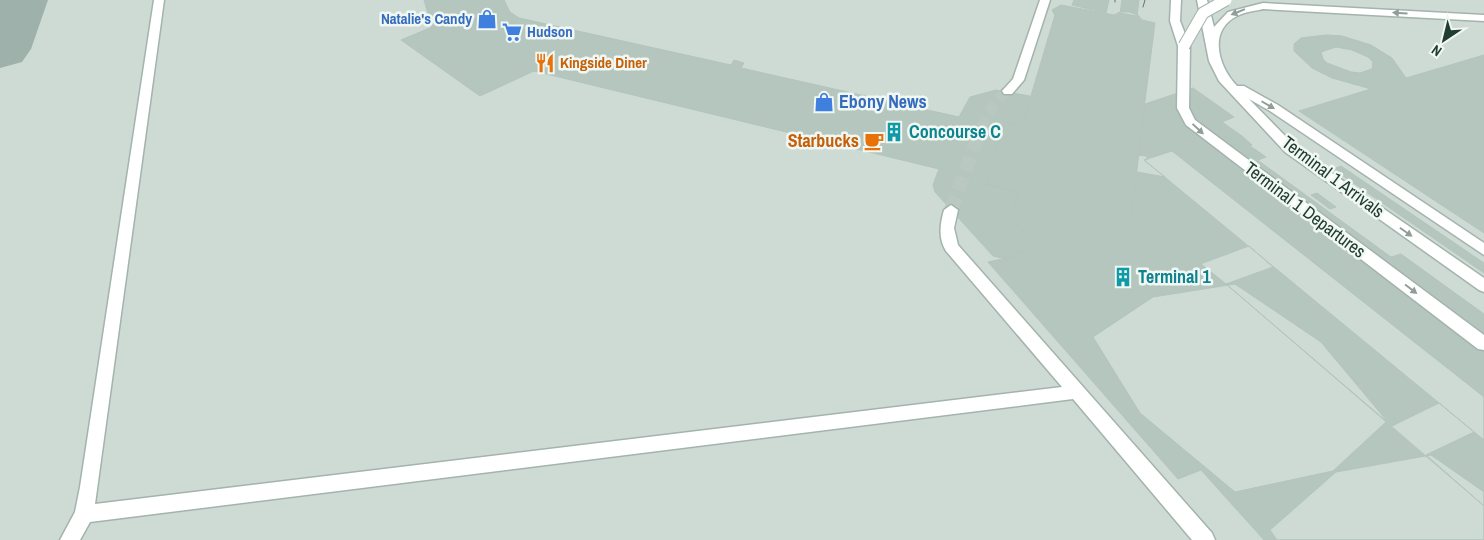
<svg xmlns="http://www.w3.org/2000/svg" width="1484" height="540" font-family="'Archivo Narrow',sans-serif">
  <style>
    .built { fill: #cedbd5 }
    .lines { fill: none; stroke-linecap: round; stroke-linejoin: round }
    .taxiway { fill: #9eb1aa; fill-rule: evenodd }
    .building { fill: #b5c6bf; stroke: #b3c5bd; fill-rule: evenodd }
    .minor-tunnel-far1 { stroke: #bac8c2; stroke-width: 11; stroke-dasharray: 11 5.5; stroke-linecap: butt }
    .minor-tunnel { stroke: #bac8c2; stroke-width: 14; stroke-dasharray: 14 7; stroke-linecap: butt }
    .minor-casing { stroke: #a3b3ad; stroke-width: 3 }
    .minor { fill: #fff; fill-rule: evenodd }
    .tram { stroke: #5b776f; stroke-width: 1 }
    .minor-bridge-casing { stroke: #a3b3ad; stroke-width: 13; stroke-linecap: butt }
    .minor-bridge { stroke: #fff; stroke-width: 11 }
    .oneway { fill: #909e99 }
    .labels { text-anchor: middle; stroke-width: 5; stroke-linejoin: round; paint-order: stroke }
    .far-shop-label { font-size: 15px; font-weight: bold; fill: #366cbe; stroke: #f1f8f4; text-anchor: end }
    .far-food-label { font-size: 15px; font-weight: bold; fill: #c56008; stroke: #f1f8f4; text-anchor: start }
    .shop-label { font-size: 18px; font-weight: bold; fill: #366cbe; stroke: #f1f8f4; text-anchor: start }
    .culture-label { font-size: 18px; font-weight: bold; fill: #0d838f; stroke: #f1f8f4; text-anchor: start }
    .food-label { font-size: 18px; font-weight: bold; fill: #c56008; stroke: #f1f8f4; text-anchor: end }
    .street-label { font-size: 18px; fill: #213c33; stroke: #f1f8f4 }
  </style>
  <rect width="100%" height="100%" fill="#e0ebe6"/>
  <path class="built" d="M 0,0 L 1484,0 L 1484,540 L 0,540 Z"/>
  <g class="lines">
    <path class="taxiway" d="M 0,0 L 48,0 L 31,49 L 22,62 L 0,68 Z"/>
  </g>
  <path class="building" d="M 424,0 L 504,0 L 510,12 L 519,18 L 731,65 L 734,60 L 744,63 L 741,68 L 959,117 L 970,97 L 996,90 L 1030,96 L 1022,126 L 1005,122 L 986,184 L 1019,193 L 1012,219 L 1038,246 L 1013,253 L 1016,256 L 1006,259 L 993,256 L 935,192 L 933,185 L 939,169 L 534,71 L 480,96 L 401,40 L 432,27 Z
    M 1074,0 L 1109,0 L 1106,13 L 1072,5 Z
    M 1122,0 L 1139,0 L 1137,16 L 1120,13 Z
    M 1061,5 L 1114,15 L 1120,12 L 1129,12 L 1138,15 L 1142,20 L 1155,23 L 1138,155 L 1146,156 L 1148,159 L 1144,160 L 1165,177 L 1137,172 L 1131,218 L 1187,269 L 1249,246 L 1273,267 L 1226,284 L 1392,426 L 1439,403 L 1474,432 L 1426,455 L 1484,506 L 1484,540 L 1264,540 L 1201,470 L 1178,479 L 988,262 L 1016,256 L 1013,253 L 1038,246 L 1012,219 L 1019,193 L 986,184 L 1005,122 L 1022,126 L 1055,15 L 1052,10 Z
    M 1326,35 L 1342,36 L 1371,45 L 1392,58 L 1406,78 L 1484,55 L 1484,233 L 1299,111 L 1371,89 L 1332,78 L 1312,68 L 1294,51 L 1294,44 L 1301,38 ZM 1336,47 L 1352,50 L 1368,57 L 1373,62 L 1372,69 L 1360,73 L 1351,72 L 1327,63 L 1323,59 L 1321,52 Z
    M 1193,88 L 1234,117 L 1222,122 L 1219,132 L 1391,257 L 1401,254 L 1484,314 L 1484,506 L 1226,284 L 1201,264 L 1187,269 L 1131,218 L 1145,104 Z
    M 1222,122 L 1242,136 L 1252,145 L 1250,146 L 1266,157 L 1258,160 L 1219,132 Z
    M 1172,151 L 1484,397 L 1484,440 L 1144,160 Z
    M 1341,166 L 1484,263 L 1484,273 L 1333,169 Z
    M 1317,193 L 1336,207 L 1330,209 L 1311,195 Z
    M 1235,284 L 1321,342 L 1387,421 L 1333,471 L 1235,492 L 1140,413 L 1093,337 L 1153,297 Z
    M 1431,455 L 1484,492 L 1484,540 L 1277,540 L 1270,530 L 1336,472 Z"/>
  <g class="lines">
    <path class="minor-tunnel-far1" d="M 976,143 C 984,122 989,104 1008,91"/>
    <path class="minor-tunnel" d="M 951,210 L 976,142"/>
    <defs>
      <path id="minor" d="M 154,0 L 164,0 L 95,504 L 1062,387 L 946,251 C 938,238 940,224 944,210 L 951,205 L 958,210 L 954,228 L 958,245 L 1212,533 L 1215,540 L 1192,540 L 1073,399 L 90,522 L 80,540 L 60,540 L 75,512 L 80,487 Z
        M 1040,0 L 1050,0 L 1024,80 L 1012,94 L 1004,94 L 1002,91 L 1013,79 Z
        M 1171,0 L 1181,0 L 1180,21 L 1190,46 L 1189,108 L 1195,120 L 1484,335 L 1484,350 L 1478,349 L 1186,125 L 1177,108 L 1178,46 L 1170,21 Z
        M 1197,0 L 1207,0 L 1214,27 L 1228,12 L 1263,3 L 1484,15 L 1484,21 L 1263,9 C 1255,11 1244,12 1237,16 C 1207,31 1219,68 1237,86 L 1244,86 L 1278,105 L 1484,243 L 1484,255 L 1270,111 L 1249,99 L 1295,146 L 1310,158 L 1484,278 L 1484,292 L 1479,290 L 1285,152 L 1219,81 L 1209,61 Z"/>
    </defs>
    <use href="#minor" class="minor-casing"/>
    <use href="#minor" class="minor"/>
    <path class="tram" d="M 1115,0 L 1115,2
      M 1143,7 L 1145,0"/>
    <defs>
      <path id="minor-bridge" d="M 1184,46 L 1203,13 L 1226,0"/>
    </defs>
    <use href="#minor-bridge" class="minor-bridge-casing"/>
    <use href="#minor-bridge" class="minor-bridge"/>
  </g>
  <defs><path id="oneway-solid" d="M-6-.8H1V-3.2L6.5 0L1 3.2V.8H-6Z" transform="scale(1.25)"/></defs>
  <g class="oneway">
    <use href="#oneway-solid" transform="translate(1238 12) rotate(158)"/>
    <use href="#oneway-solid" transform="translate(1400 13) rotate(-177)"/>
    <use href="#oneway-solid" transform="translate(1268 105) rotate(30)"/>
    <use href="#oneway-solid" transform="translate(1198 129) rotate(43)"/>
    <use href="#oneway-solid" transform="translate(1406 232) rotate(35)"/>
    <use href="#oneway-solid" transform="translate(1411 289) rotate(37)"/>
  </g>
  <defs>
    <symbol id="shop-bare" viewBox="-9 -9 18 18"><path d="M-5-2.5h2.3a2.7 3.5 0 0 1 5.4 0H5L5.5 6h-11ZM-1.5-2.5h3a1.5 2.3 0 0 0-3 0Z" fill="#3f7fe0" stroke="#f1f8f4" stroke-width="2.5" paint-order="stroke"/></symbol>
    <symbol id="supermarket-bare" viewBox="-9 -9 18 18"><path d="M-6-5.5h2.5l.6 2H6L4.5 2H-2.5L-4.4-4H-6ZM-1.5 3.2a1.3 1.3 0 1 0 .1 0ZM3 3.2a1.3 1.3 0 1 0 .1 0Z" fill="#3f7fe0" stroke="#f1f8f4" stroke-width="2.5" paint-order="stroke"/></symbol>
    <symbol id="restaurant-bare" viewBox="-9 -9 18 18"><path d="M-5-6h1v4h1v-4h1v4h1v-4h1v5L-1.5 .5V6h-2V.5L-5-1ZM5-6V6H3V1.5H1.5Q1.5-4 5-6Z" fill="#e8710a" stroke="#f1f8f4" stroke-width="2.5" paint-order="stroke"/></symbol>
    <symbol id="building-bare" viewBox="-9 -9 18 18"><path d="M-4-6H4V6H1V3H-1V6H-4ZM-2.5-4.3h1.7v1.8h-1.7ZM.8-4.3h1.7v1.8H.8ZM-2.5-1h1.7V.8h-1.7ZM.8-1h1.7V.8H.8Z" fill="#0f9aa8" stroke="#f1f8f4" stroke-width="2.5" paint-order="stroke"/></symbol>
    <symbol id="cafe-bare" viewBox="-9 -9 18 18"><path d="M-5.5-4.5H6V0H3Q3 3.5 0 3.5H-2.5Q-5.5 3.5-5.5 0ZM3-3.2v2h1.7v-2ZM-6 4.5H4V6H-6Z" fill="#e8710a" stroke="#f1f8f4" stroke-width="2.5" paint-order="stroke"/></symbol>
  </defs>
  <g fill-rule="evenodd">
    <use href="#shop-bare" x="473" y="5" width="28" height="28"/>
    <use href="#supermarket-bare" x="498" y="18" width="28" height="28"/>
    <use href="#restaurant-bare" x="531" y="49" width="28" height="28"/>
    <use href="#shop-bare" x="810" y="88" width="28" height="28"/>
    <use href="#building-bare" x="880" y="118" width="28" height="28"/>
    <use href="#cafe-bare" x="860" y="127" width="28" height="28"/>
    <use href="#building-bare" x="1109" y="263" width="28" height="28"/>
  </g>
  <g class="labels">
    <g class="far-shop-label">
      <text x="472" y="24">Natalie's Candy</text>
      <text x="527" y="37" text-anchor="start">Hudson</text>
    </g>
    <g class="far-food-label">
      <text x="560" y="68">Kingside Diner</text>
    </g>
    <g class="shop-label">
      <text x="839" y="108">Ebony News</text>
    </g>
    <g class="culture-label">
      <text x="909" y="138">Concourse C</text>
      <text x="1138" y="283">Terminal 1</text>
    </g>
    <g class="food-label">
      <text x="859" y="147">Starbucks</text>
    </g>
    <g class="street-label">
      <text transform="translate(1333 177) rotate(37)" y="6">Terminal 1 Arrivals</text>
      <text transform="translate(1305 210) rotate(37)" y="6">Terminal 1 Departures</text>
    </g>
  </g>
  <g transform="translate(1444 40) rotate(215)" stroke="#f1f8f4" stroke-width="4" paint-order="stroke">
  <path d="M0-4L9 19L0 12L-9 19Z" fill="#213c33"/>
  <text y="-8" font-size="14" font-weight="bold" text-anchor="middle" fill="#213c33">N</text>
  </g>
</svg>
